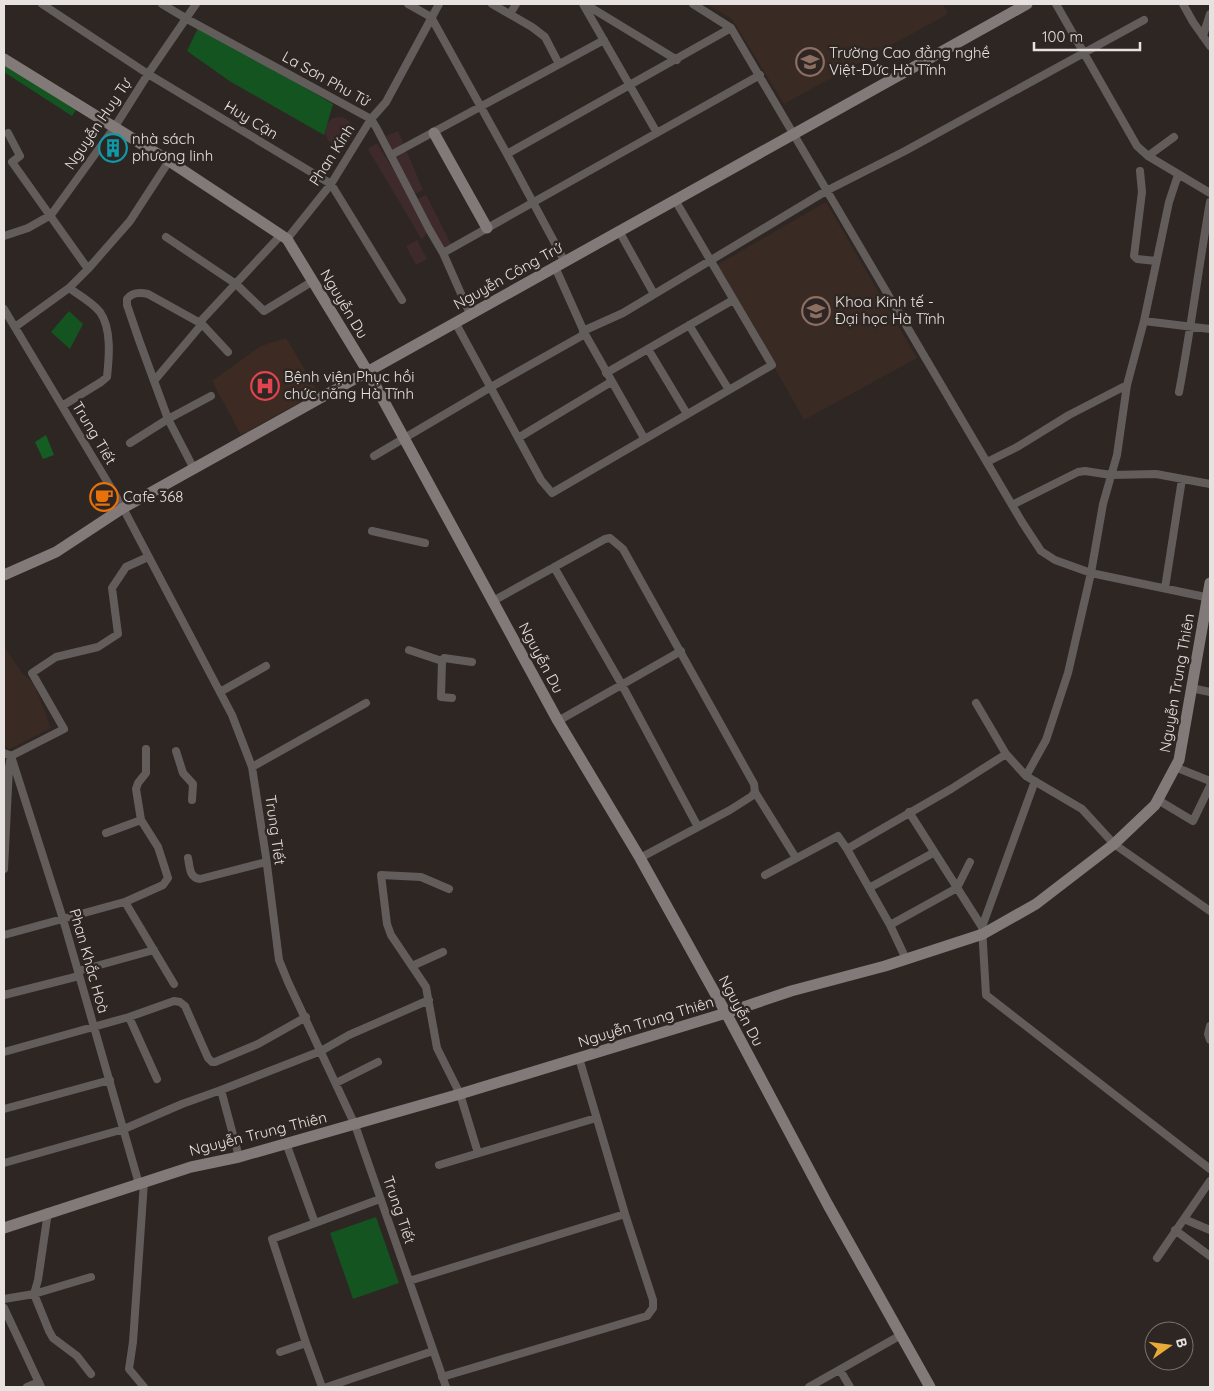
<svg xmlns="http://www.w3.org/2000/svg" width="1214" height="1391" font-family="Quicksand,sans-serif">
  <style>
    .built { fill: #392b23 }
    .industrial { fill: #3e2a2b }
    .medical { fill: #3d2b23 }
    .green { fill: #135420 }
    .forest { fill: #145e24 }
    .lines { fill: none; stroke-linecap: round; stroke-linejoin: round }
    .street { stroke: #625d5b; stroke-width: 8 }
    .secondary { stroke: #827a78; stroke-width: 11 }
    .labels { text-anchor: middle; stroke-width: 5; stroke-linejoin: round; paint-order: stroke }
    .poi-label { font-size: 15px; fill: #e7e2df; stroke: #2e2622; text-anchor: start }
    .street-label { font-size: 15px; fill: #e7e2df; stroke: #2e2622 }
  </style>
  <rect width="100%" height="100%" fill="#2e2622"/>
  <path class="built" d="M 707,4 L 943,4 L 948,14 L 784,104 L 732,19 Z
    M 826,202 L 917,358 L 804,420 L 717,265 Z
    M 4,646 L 22,673 L 34,684 L 51,728 L 10,749 L 4,746 Z"/>
  <path class="industrial" d="M325 131a14 14 0 1 1 28 0a14 14 0 1 1-28 0Z
    M 398,131 L 423,190 L 412,195 L 386,136 Z
    M 377,143 L 429,229 L 422,240 L 368,149 Z
    M 426,195 L 451,244 L 442,248 L 417,199 Z
    M 417,240 L 427,259 L 416,265 L 406,246 Z"/>
  <path class="medical" d="M 286,338 L 318,392 L 241,435 L 212,381 L 261,346 Z"/>
  <path class="green" d="M 199,26 L 333,104 L 324,135 L 231,82 L 187,51 Z
    M 4,65 L 76,110 L 72,116 L 4,72 Z
    M 69,311 L 83,324 L 70,349 L 51,332 Z
    M 376,1217 L 399,1283 L 353,1299 L 330,1233 Z"/>
  <path class="forest" d="M 46,435 L 54,455 L 43,459 L 35,442 Z"/>
  <g class="lines">
    <path class="street" d="M 42,4 L 148,74 L 331,184 L 402,300
      M 162,4 L 187,19 L 371,119 L 376,127 L 429,229 L 443,253 L 470,314
      M 408,4 L 431,17 L 507,154 L 565,262
      M 492,4 L 532,27 L 545,37 L 559,64
      M 583,4 L 657,133
      M 585,4 L 677,60
      M 693,4 L 731,28 L 1022,522 L 1041,551 L 1055,560 L 1091,573 L 1210,598
      M 1056,4 L 1137,146 L 1148,156 L 1210,193
      M 1183,4 L 1193,22 L 1210,46
      M 510,14 L 516,4
      M 1203,36 L 1210,14
      M 8,133 L 20,156 L 12,162 L 88,269 L 130,221 L 169,161
      M 507,154 L 731,28
      M 391,155 L 604,40
      M 1148,156 L 1174,137
      M 1140,171 L 1142,192 L 1134,256 L 1137,259 L 1156,261
      M 1178,175 L 1169,202 L 1144,321 L 1127,385 L 1117,455 L 1103,504 L 1091,573 L 1068,673 L 1046,740 L 1026,776 L 1082,809 L 1114,844 L 1210,911
      M 619,231 L 654,294
      M 4,236 L 28,228 L 51,215 L 114,128 L 148,74 L 196,4
      M 166,237 L 236,284 L 264,311 L 313,281
      M 287,239 L 331,184 L 371,119 L 386,102 L 439,4
      M 443,253 L 760,75
      M 555,267 L 585,334 L 644,438
      M 69,288 L 88,269
      M 4,309 L 123,508 L 232,715 L 252,767 L 266,857 L 279,960 L 288,982 L 355,1125 L 446,1387
      M 1144,321 L 1210,329
      M 455,322 L 541,480 L 552,493 L 772,365 L 675,200
      M 199,323 L 281,235
      M 689,325 L 729,390
      M 15,327 L 69,288 C 79,295 92,302 100,312 C 112,329 109,358 107,377 L 101,382 L 62,406
      M 583,331 L 623,313 L 826,191 L 905,151 L 1144,20
      M 648,349 L 687,414
      M 606,373 L 733,300
      M 154,381 L 202,324
      M 1179,392 C 1191,329 1199,265 1210,202
      M 518,438 L 611,382
      M 130,443 L 168,419 L 211,396
      M 374,456 L 491,387 L 585,334
      M 987,462 L 1017,447 L 1069,415 L 1127,385
      M 194,469 L 168,419 L 139,340 L 127,305 L 127,299 C 132,292 140,292 148,294 L 202,324 L 228,352
      M 1012,505 L 1078,472 L 1085,471 L 1111,475 L 1156,474 L 1210,484
      M 372,531 L 425,543
      M 554,567 L 622,685 L 698,827
      M 1165,588 L 1182,479
      M 493,601 L 605,539 L 610,538 L 623,549 L 754,784 L 755,792 L 796,858
      M 409,650 L 442,661
      M 1191,688 L 1210,692
      M 220,692 L 266,666
      M 452,698 L 441,697 L 442,661 L 444,658 L 472,662
      M 976,703 L 1006,754 L 1026,776
      M 558,721 L 681,651
      M 146,749 L 146,773 L 138,783 L 136,789 L 141,820 L 158,847 L 168,878 L 163,885 L 125,902 L 174,984
      M 176,751 L 183,773 L 193,784 L 192,800
      M 4,753 L 11,756 L 63,919 L 139,1184
      M 252,767 L 366,703
      M 1175,767 L 1210,781
      M 1158,800 L 1193,821 L 1210,786
      M 909,812 L 982,927 L 1035,781
      M 106,833 L 141,820
      M 188,858 C 190,867 189,878 200,879 L 266,862
      M 640,858 L 730,810 L 752,796 L 755,792
      M 4,869 L 9,767 L 11,756 L 64,729 L 32,673 L 56,657 L 98,647 L 118,634 L 112,588 L 126,567 L 148,557
      M 765,875 L 838,836 L 847,849
      M 869,888 L 933,853
      M 449,889 L 421,877 L 381,875 L 387,924 L 391,935 L 426,987 L 437,1048 L 460,1094 L 478,1153
      M 890,925 L 957,888 L 970,862
      M 982,927 L 986,995 L 1210,1169
      M 4,935 L 128,901
      M 906,959 L 890,925 L 847,849 L 951,789 L 1006,754
      M 412,966 L 443,952
      M 78,971 L 154,950
      M 4,995 L 79,976
      M 129,1017 L 157,1079
      M 1210,1026 L 1208,1034 L 1210,1040
      M 4,1052 L 129,1017 L 174,1001 L 180,1002 L 185,1006 L 208,1058 L 212,1062 L 215,1062 L 258,1044 L 306,1017
      M 336,1083 L 378,1062
      M 221,1090 L 239,1157
      M 4,1109 L 110,1080
      M 286,1143 L 315,1223
      M 4,1163 L 124,1129 L 182,1104 L 221,1090 L 321,1051 L 349,1035 L 429,1000
      M 439,1165 L 596,1118
      M 48,1212 L 38,1280 L 34,1294 L 49,1331 L 53,1338 L 77,1356 L 91,1374
      M 1184,1219 L 1210,1230
      M 1175,1230 L 1210,1256
      M 1157,1258 L 1210,1181
      M 409,1281 L 625,1214
      M 4,1299 L 34,1294 L 91,1277
      M 4,1308 L 41,1387
      M 280,1352 L 306,1343
      M 840,1370 L 850,1387
      M 442,1377 L 647,1316 L 653,1308 L 653,1300 L 625,1214 L 579,1058
      M 27,1387 L 39,1382
      M 144,1387 L 129,1369 L 133,1342 L 144,1182
      M 322,1387 L 306,1343 L 272,1239 L 380,1199
      M 327,1387 L 433,1351
      M 809,1387 L 901,1335"/>
    <path class="secondary" d="M 4,59 L 169,161 L 287,239 L 368,372 L 558,721 L 640,858 L 726,1013 L 828,1205 L 930,1387
      M 434,133 L 487,228
      M 4,575 L 56,552 L 123,508 L 1027,4
      M 4,1228 L 191,1167 L 239,1157 L 460,1094 L 726,1013 L 791,991 L 885,966 L 983,934 L 1036,904 L 1114,844 L 1155,805 L 1179,760 L 1210,583"/>
  </g>
  <defs>
    <symbol id="university-ring" viewBox="-11 -11 22 22"><circle r="9.5" fill="#2e2622" stroke="#8d6e63" stroke-width="1.5"/><path d="M0-5L7-2L0 1L-7-2ZM-4 1L0 2.5L4 1V4Q0 6-4 4Z" fill="#8d6e63"/></symbol>
    <symbol id="building-ring" viewBox="-11 -11 22 22"><circle r="9.5" fill="#2e2622" stroke="#0f9aa8" stroke-width="1.5"/><path d="M-4-6H4V6H1V3H-1V6H-4ZM-2.5-4.3h1.7v1.8h-1.7ZM.8-4.3h1.7v1.8H.8ZM-2.5-1h1.7V.8h-1.7ZM.8-1h1.7V.8H.8Z" fill="#0f9aa8"/></symbol>
    <symbol id="hospital-ring" viewBox="-11 -11 22 22"><circle r="9.5" fill="#2e2622" stroke="#e0444e" stroke-width="1.5"/><path d="M-5-5h3v3.5h4V-5h3V5h-3V1.5h-4V5h-3Z" fill="#e0444e"/></symbol>
    <symbol id="cafe-ring" viewBox="-11 -11 22 22"><circle r="9.5" fill="#2e2622" stroke="#e8710a" stroke-width="1.5"/><path d="M-5.5-4.5H6V0H3Q3 3.5 0 3.5H-2.5Q-5.5 3.5-5.5 0ZM3-3.2v2h1.7v-2ZM-6 4.5H4V6H-6Z" fill="#e8710a"/></symbol>
  </defs>
  <g fill-rule="evenodd">
    <use href="#university-ring" x="794" y="46" width="32" height="32"/>
    <use href="#building-ring" x="97" y="132" width="32" height="32"/>
    <use href="#university-ring" x="800" y="295" width="32" height="32"/>
    <use href="#hospital-ring" x="249" y="370" width="32" height="32"/>
    <use href="#cafe-ring" x="88" y="481" width="32" height="32"/>
  </g>
  <g class="labels">
    <g class="poi-label">
      <text x="829" y="58">Trường Cao đẳng nghề<tspan x="829" dy="17">Việt-Đức Hà Tĩnh</tspan></text>
      <text x="132" y="144">nhà sách<tspan x="132" dy="17">phương linh</tspan></text>
      <text x="835" y="307">Khoa Kinh tế -<tspan x="835" dy="17">Đại học Hà Tĩnh</tspan></text>
      <text x="284" y="382">Bệnh viện Phục hồi<tspan x="284" dy="17">chức năng Hà Tĩnh</tspan></text>
      <text x="123" y="502">Cafe 368</text>
    </g>
    <g class="street-label">
      <text transform="translate(326 79) rotate(29)" y="5">La Sơn Phu Tử</text>
      <text transform="translate(251 120) rotate(31)" y="5">Huy Cận</text>
      <text transform="translate(98 124) rotate(-56)" y="5">Nguyễn Huy Tự</text>
      <text transform="translate(332 155) rotate(-57)" y="5">Phan Kính</text>
      <text transform="translate(508 276) rotate(-29)" y="5">Nguyễn Công Trứ</text>
      <text transform="translate(344 304) rotate(59)" y="5">Nguyễn Du</text>
      <text transform="translate(94 433) rotate(59)" y="5">Trung Tiết</text>
      <text transform="translate(541 658) rotate(62)" y="5">Nguyễn Du</text>
      <text transform="translate(1177 683) rotate(-80)" y="5">Nguyễn Trung Thiên</text>
      <text transform="translate(275 830) rotate(82)" y="5">Trung Tiết</text>
      <text transform="translate(89 961) rotate(74)" y="5">Phan Khắc Hoà</text>
      <text transform="translate(741 1011) rotate(62)" y="5">Nguyễn Du</text>
      <text transform="translate(646 1022) rotate(-17)" y="5">Nguyễn Trung Thiên</text>
      <text transform="translate(258 1134) rotate(-14)" y="5">Nguyễn Trung Thiên</text>
      <text transform="translate(399 1210) rotate(71)" y="5">Trung Tiết</text>
    </g>
  </g>
  <rect width="1214" height="1391" fill="none" stroke="#e7e2df" stroke-width="10"/>
  <g transform="translate(1169 1346) rotate(76)"><circle r="24" fill="#2e2622" stroke="#78716e"/>
  <path d="M0-4L9 19L0 12L-9 19Z" fill="#eaaa38"/>
  <text y="-8" font-size="14" font-weight="bold" text-anchor="middle" fill="#e7e2df">B</text>
  </g>
  <path d="M1034 42v8h106v-8" fill="none" stroke="#e7e2df" stroke-width="2.5"/>
  <text x="1042" y="42" font-size="15" fill="#e7e2df" stroke="#2e2622" stroke-width="4" paint-order="stroke">100 m</text>
</svg>
